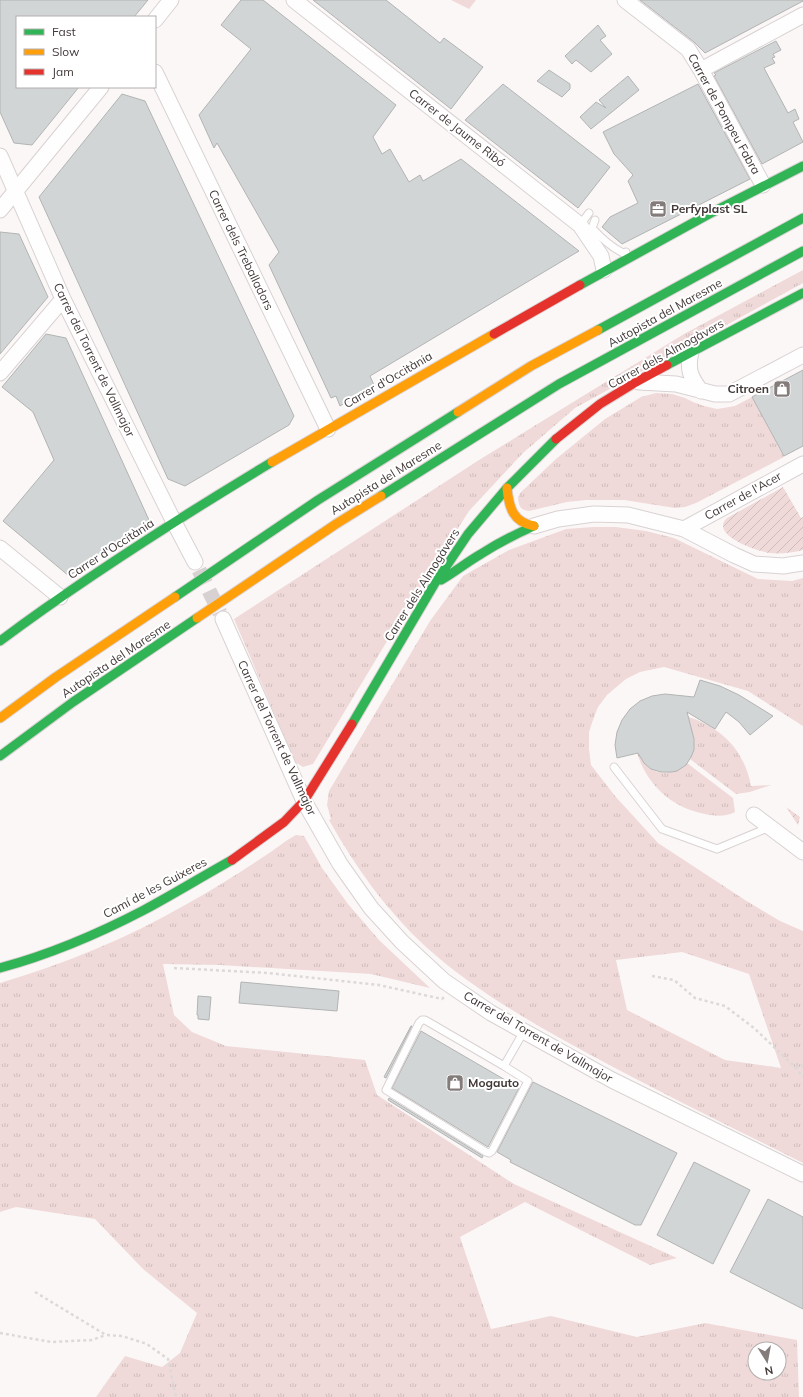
<svg xmlns="http://www.w3.org/2000/svg" width="803" height="1397" font-family="Mulish,sans-serif">
  <style>
    .grass { fill: url(#grass-tufts); fill-rule: evenodd }
    .park { fill: #efdad9 }
    .garden { fill: url(#garden-furrows) }
    .building { fill: #d2d5d5; stroke: #b2b4b4 }
    .lines { fill: none; stroke-linecap: round; stroke-linejoin: round }
    .street-tunnel { stroke: #d7d1d1; stroke-width: 15; stroke-dasharray: 15 8; stroke-linecap: butt }
    .lane-casing { stroke: #d9d2d2; stroke-width: 9 }
    .street-casing { stroke: #d9d2d2; stroke-width: 17 }
    .fast-casing { stroke: #d9d2d2; stroke-width: 11 }
    .slow-casing { stroke: #d9d2d2; stroke-width: 11 }
    .jam-casing { stroke: #d9d2d2; stroke-width: 11 }
    .path { stroke: #dcd9d9; stroke-width: 2.5; stroke-dasharray: 3 3; stroke-linecap: butt }
    .lane { stroke: #fffefe; stroke-width: 7 }
    .street { stroke: #fffefe; stroke-width: 15 }
    .fast { stroke: #30b455; stroke-width: 9 }
    .slow { stroke: #ff9f0a; stroke-width: 9 }
    .jam { stroke: #e5322d; stroke-width: 9 }
    .labels { text-anchor: middle; stroke-width: 4; stroke-linejoin: round; paint-order: stroke }
    .street-label { font-size: 12px; fill: #423938; stroke: #fff }
    .poi-label { font-size: 12px; font-weight: bold; fill: #423938; stroke: #fff; text-anchor: start }
  </style>
  <defs>
    <pattern id="grass-tufts" width="24" height="20" patternUnits="userSpaceOnUse"><rect width="24" height="20" fill="#efdad9"/><path d="M3 7l-1-3M5 7V3M7 7l1-3M15 17l-1-3M17 17v-4M19 17l1-3" fill="none" stroke="#cebcbb"/></pattern>
    <pattern id="garden-furrows" width="10" height="10" patternUnits="userSpaceOnUse"><rect width="10" height="10" fill="#efdad9"/><path d="M-1 1l2-2M0 10L10 0M9 11l2-2" fill="none" stroke="#cebcbb"/></pattern>
  </defs>
  <rect width="100%" height="100%" fill="#fcf7f7"/>
  <path class="grass" d="M 803,270 L 803,283 L 575,408 L 523,453 L 469,511 L 398,623 L 313,764 L 303,767 L 295,762 L 234,619 L 479,460 L 565,407 L 684,334 Z
    M 656,393 L 672,394 L 685,398 L 693,402 L 704,406 L 717,409 L 735,406 L 752,397 L 784,457 L 696,503 L 685,507 L 675,508 L 624,500 L 586,500 L 567,502 L 529,511 C 520,510 519,506 518,498 L 520,493 L 556,459 L 605,419 L 641,397 Z
    M 593,527 L 616,527 L 646,531 L 674,538 L 758,579 L 792,581 L 803,578 L 803,726 L 748,691 L 664,667 L 640,672 L 626,679 L 607,695 L 598,707 L 593,720 L 589,732 L 589,749 L 591,765 L 615,796 L 658,843 L 745,900 L 780,921 L 803,931 L 803,1163 C 721,1122 638,1082 558,1037 C 512,1011 466,983 426,947 C 387,911 355,867 329,820 L 331,819 L 327,805 L 329,791 L 430,621 L 463,576 L 509,550 L 566,529 ZM 682,952 L 749,974 L 781,1068 L 725,1060 L 627,1010 L 616,960 Z
    M 682,715 C 719,725 744,748 751,786 L 771,785 L 750,792 L 736,794 L 690,759 C 699,741 690,731 682,715 Z
    M 638,752 C 648,775 668,779 687,763 L 733,798 L 735,812 C 726,817 715,816 705,814 C 672,808 647,785 637,753 Z
    M 296,835 L 304,836 L 322,868 L 348,904 L 379,940 L 430,988 L 371,974 L 220,965 L 163,964 L 174,1015 L 192,1032 L 226,1046 L 365,1060 L 377,1095 L 514,1184 L 677,1258 L 650,1265 L 525,1202 L 460,1237 L 491,1329 L 551,1316 L 637,1337 L 705,1323 L 797,1340 L 799,1397 L 96,1397 L 125,1356 L 162,1367 L 180,1353 L 197,1313 L 143,1269 L 95,1219 L 16,1207 L 0,1212 L 0,983 C 64,964 128,938 185,905 C 212,890 238,874 263,857 C 275,850 284,841 296,835 ZM 755,1349 L 779,1349 L 779,1373 L 755,1373 Z"/>
  <path class="park" d="M 451,0 L 476,0 L 469,9 Z"/>
  <path class="garden" d="M 783,487 L 801,518 L 803,517 L 803,550 C 792,553 780,554 769,553 C 757,551 709,535 727,518 Z
    M 786,807 L 800,817 L 798,825 Z"/>
  <path class="building" d="M 0,0 L 148,0 L 134,17 L 17,17 L 17,87 L 79,87 L 32,145 L 14,143 L 0,112 Z
    M 241,0 L 263,0 L 396,105 L 373,137 L 382,154 L 390,149 L 409,182 L 420,175 L 423,181 L 461,159 L 579,251 L 370,376 L 374,385 L 340,406 L 336,396 L 331,398 L 269,265 L 279,252 L 217,143 L 214,148 L 199,115 L 251,49 L 221,25 Z
    M 313,0 L 386,0 L 440,43 L 444,38 L 483,67 L 451,109 Z
    M 640,0 L 803,0 L 803,1 L 705,53 L 694,42 Z
    M 598,25 L 606,36 L 600,40 L 612,54 L 591,72 L 576,60 L 572,64 L 565,56 Z
    M 776,41 L 781,50 L 773,54 L 775,57 L 772,58 L 775,63 L 764,68 L 788,113 L 795,109 L 799,119 L 793,122 L 803,142 L 762,164 L 714,76 L 716,75 L 714,73 Z
    M 549,70 L 570,84 L 570,89 L 562,97 L 537,81 Z
    M 628,76 L 639,90 L 591,129 L 580,117 L 596,102 L 606,108 L 599,100 Z
    M 503,84 L 610,167 L 578,208 L 465,120 Z
    M 698,84 L 750,179 L 622,244 L 602,227 L 610,217 L 638,203 L 628,181 L 633,175 L 614,154 L 603,132 Z
    M 122,94 L 145,101 L 294,416 L 289,425 L 185,486 L 168,479 L 39,197 Z
    M 0,232 L 19,234 L 48,297 L 0,354 Z
    M 46,334 L 66,338 L 149,520 L 69,576 L 3,521 L 54,460 L 33,412 L 2,387 Z
    M 803,370 L 803,446 L 784,456 L 752,397 Z
    M 700,680 L 720,686 L 739,695 L 773,716 L 750,735 L 739,722 L 726,712 L 715,729 L 687,712 L 694,739 L 694,750 L 691,757 L 686,765 L 677,771 L 671,772 L 661,772 L 651,769 L 644,763 L 638,753 L 617,758 L 615,745 L 617,732 L 622,720 L 630,709 L 640,701 L 652,696 L 665,694 L 694,697 Z
    M 241,982 L 339,991 L 337,1011 L 239,1003 Z
    M 198,996 L 211,997 L 209,1020 L 198,1019 L 198,1015 L 197,1015 Z
    M 411,1026 L 412,1026 L 386,1078 L 384,1077 Z
    M 421,1031 L 519,1088 L 488,1147 L 392,1088 Z
    M 533,1082 L 677,1153 L 641,1225 L 635,1225 L 510,1162 L 511,1160 L 497,1152 Z
    M 389,1098 L 483,1156 L 482,1158 L 388,1100 Z
    M 694,1162 L 750,1190 L 713,1264 L 657,1235 Z
    M 768,1199 L 803,1217 L 803,1309 L 730,1272 Z"/>
  <g class="lines">
    <path class="street-tunnel" d="M 199,570 L 220,613"/>
    <defs>
      <path id="lane" d="M 595,220 L 592,228 C 601,238 611,247 623,253 L 626,252
        M 580,225 L 589,213
        M 614,767 L 662,829 L 717,849 L 770,827
        M 422,1020 L 425,1020 L 504,1066 L 528,1081 L 492,1151 L 489,1153 L 486,1152 L 386,1090 L 419,1023 Z
        M 504,1066 L 524,1031"/>
      <path id="street" d="M 294,0 L 580,225 L 601,256 L 604,270
        M 625,0 L 688,49 L 701,70 L 763,185
        M 155,20 L 171,0
        M 701,70 L 803,15
        M 155,72 L 328,429
        M 0,156 L 63,299 L 174,522 L 195,562
        M 0,210 L 101,87
        M 691,352 C 687,369 690,377 701,391
        M 0,373 L 63,299
        M 639,382 L 676,384 L 715,394 L 729,394 L 803,355
        M 534,526 L 558,519 L 594,514 L 628,515 L 684,529 L 734,555 L 754,564 L 783,566 L 803,563
        M 684,529 L 803,464
        M 0,548 L 60,597
        M 223,619 L 304,801 L 340,864 L 371,908 L 402,942 L 444,981 L 491,1013 L 612,1080 L 803,1174
        M 754,815 L 803,852"/>
      <path id="fast" d="M 580,285 L 709,214 L 803,166
        M 598,330 L 803,218
        M 667,365 L 803,293
        M 381,496 L 559,384 L 803,251
        M 441,580 C 455,572 467,562 481,554 C 498,543 516,534 534,526
        M 175,597 L 318,500 L 458,412
        M 0,641 C 87,576 179,518 272,462
        M 352,724 L 435,583 L 468,534 L 507,488 L 556,439
        M 0,756 L 73,702 L 197,618
        M 0,968 C 48,955 100,933 144,910 C 174,894 203,876 232,860"/>
      <path id="slow" d="M 458,412 L 531,366 L 598,330
        M 272,462 L 494,334
        M 507,488 C 509,508 513,522 534,526
        M 197,618 L 336,524 L 381,496
        M 0,718 L 56,677 L 175,597"/>
      <path id="jam" d="M 494,334 L 580,285
        M 556,439 L 600,404 L 636,382 L 667,365
        M 232,860 L 284,822 L 304,801 L 352,724"/>
    </defs>
    <use href="#lane" class="lane-casing"/>
    <use href="#street" class="street-casing"/>
    <use href="#fast" class="fast-casing"/>
    <use href="#slow" class="slow-casing"/>
    <use href="#jam" class="jam-casing"/>
    <path class="path" d="M 174,968 L 268,973 L 379,985 L 442,999 L 445,996
      M 652,976 L 674,980 L 695,998 L 725,1006 L 754,1028 L 795,1067 L 803,1066
      M 795,1067 L 803,1077
      M 35,1292 L 106,1335 L 122,1336 L 147,1344 L 168,1359 L 176,1397
      M 0,1333 L 51,1342 L 92,1340 L 106,1335"/>
    <use href="#lane" class="lane"/>
    <use href="#street" class="street"/>
    <use href="#fast" class="fast"/>
    <use href="#slow" class="slow"/>
    <use href="#jam" class="jam"/>
  </g>
  <defs>
    <symbol id="office-square" viewBox="-11 -11 22 22"><rect x="-9" y="-9" width="18" height="18" rx="4" fill="#837c7b" stroke="#fff"/><path d="M-6-3h4V-5.5h4V-3h4V5H-6ZM-1-4.5V-3h2v-1.5ZM-6 0V1H6V0Z" fill="#fff"/></symbol>
    <symbol id="shop-square" viewBox="-11 -11 22 22"><rect x="-9" y="-9" width="18" height="18" rx="4" fill="#837c7b" stroke="#fff"/><path d="M-5-2.5h2.3a2.7 3.5 0 0 1 5.4 0H5L5.5 6h-11ZM-1.5-2.5h3a1.5 2.3 0 0 0-3 0Z" fill="#fff"/></symbol>
  </defs>
  <g fill-rule="evenodd">
    <use href="#office-square" x="648" y="199" width="20" height="20"/>
    <use href="#shop-square" x="772" y="379" width="20" height="20"/>
    <use href="#shop-square" x="445" y="1073" width="20" height="20"/>
  </g>
  <g class="labels">
    <g class="street-label">
      <text transform="translate(724 114) rotate(61)" y="4">Carrer de Pompeu Fabra</text>
      <text transform="translate(457 128) rotate(38)" y="4">Carrer de Jaume Ribó</text>
      <text transform="translate(241 250) rotate(64)" y="4">Carrer dels Treballadors</text>
      <text transform="translate(665 313) rotate(-29)" y="4">Autopista del Maresme</text>
      <text transform="translate(666 354) rotate(-29)" y="4">Carrer dels Almogàvers</text>
      <text transform="translate(94 360) rotate(64)" y="4">Carrer del Torrent de Vallmajor</text>
      <text transform="translate(388 380) rotate(-30)" y="4">Carrer d'Occitània</text>
      <text transform="translate(386 478) rotate(-32)" y="4">Autopista del Maresme</text>
      <text transform="translate(743 496) rotate(-29)" y="4">Carrer de l'Acer</text>
      <text transform="translate(111 549) rotate(-33)" y="4">Carrer d'Occitània</text>
      <text transform="translate(422 585) rotate(-58)" y="4">Carrer dels Almogàvers</text>
      <text transform="translate(116 659) rotate(-34)" y="4">Autopista del Maresme</text>
      <text transform="translate(277 738) rotate(65)" y="4">Carrer del Torrent de Vallmajor</text>
      <text transform="translate(155 888) rotate(-28)" y="4">Camí de les Guixeres</text>
      <text transform="translate(538 1037) rotate(30)" y="4">Carrer del Torrent de Vallmajor</text>
    </g>
    <g class="poi-label">
      <text x="671" y="213">Perfyplast SL</text>
      <text x="769" y="393" text-anchor="end">Citroen</text>
      <text x="468" y="1087">Mogauto</text>
    </g>
  </g>
  <rect x="16" y="16" width="140" height="72" fill="#ffffff" stroke="#b3b0af"/>
  <rect x="24" y="29" width="20" height="6" fill="#30b455" stroke="#b3b0af"/>
  <text x="52" y="36" font-size="12" fill="#423938">Fast</text>
  <rect x="24" y="49" width="20" height="6" fill="#ff9f0a" stroke="#b3b0af"/>
  <text x="52" y="56" font-size="12" fill="#423938">Slow</text>
  <rect x="24" y="69" width="20" height="6" fill="#e5322d" stroke="#b3b0af"/>
  <text x="52" y="76" font-size="12" fill="#423938">Jam</text>
  <g transform="translate(767 1361) rotate(169)"><circle r="19" fill="#ffffff" stroke="#b3b0af"/>
  <path d="M0-3L7 15L0 10L-7 15Z" fill="#837c7b"/>
  <text y="-6" font-size="11" font-weight="bold" text-anchor="middle" fill="#423938">N</text>
  </g>
</svg>
